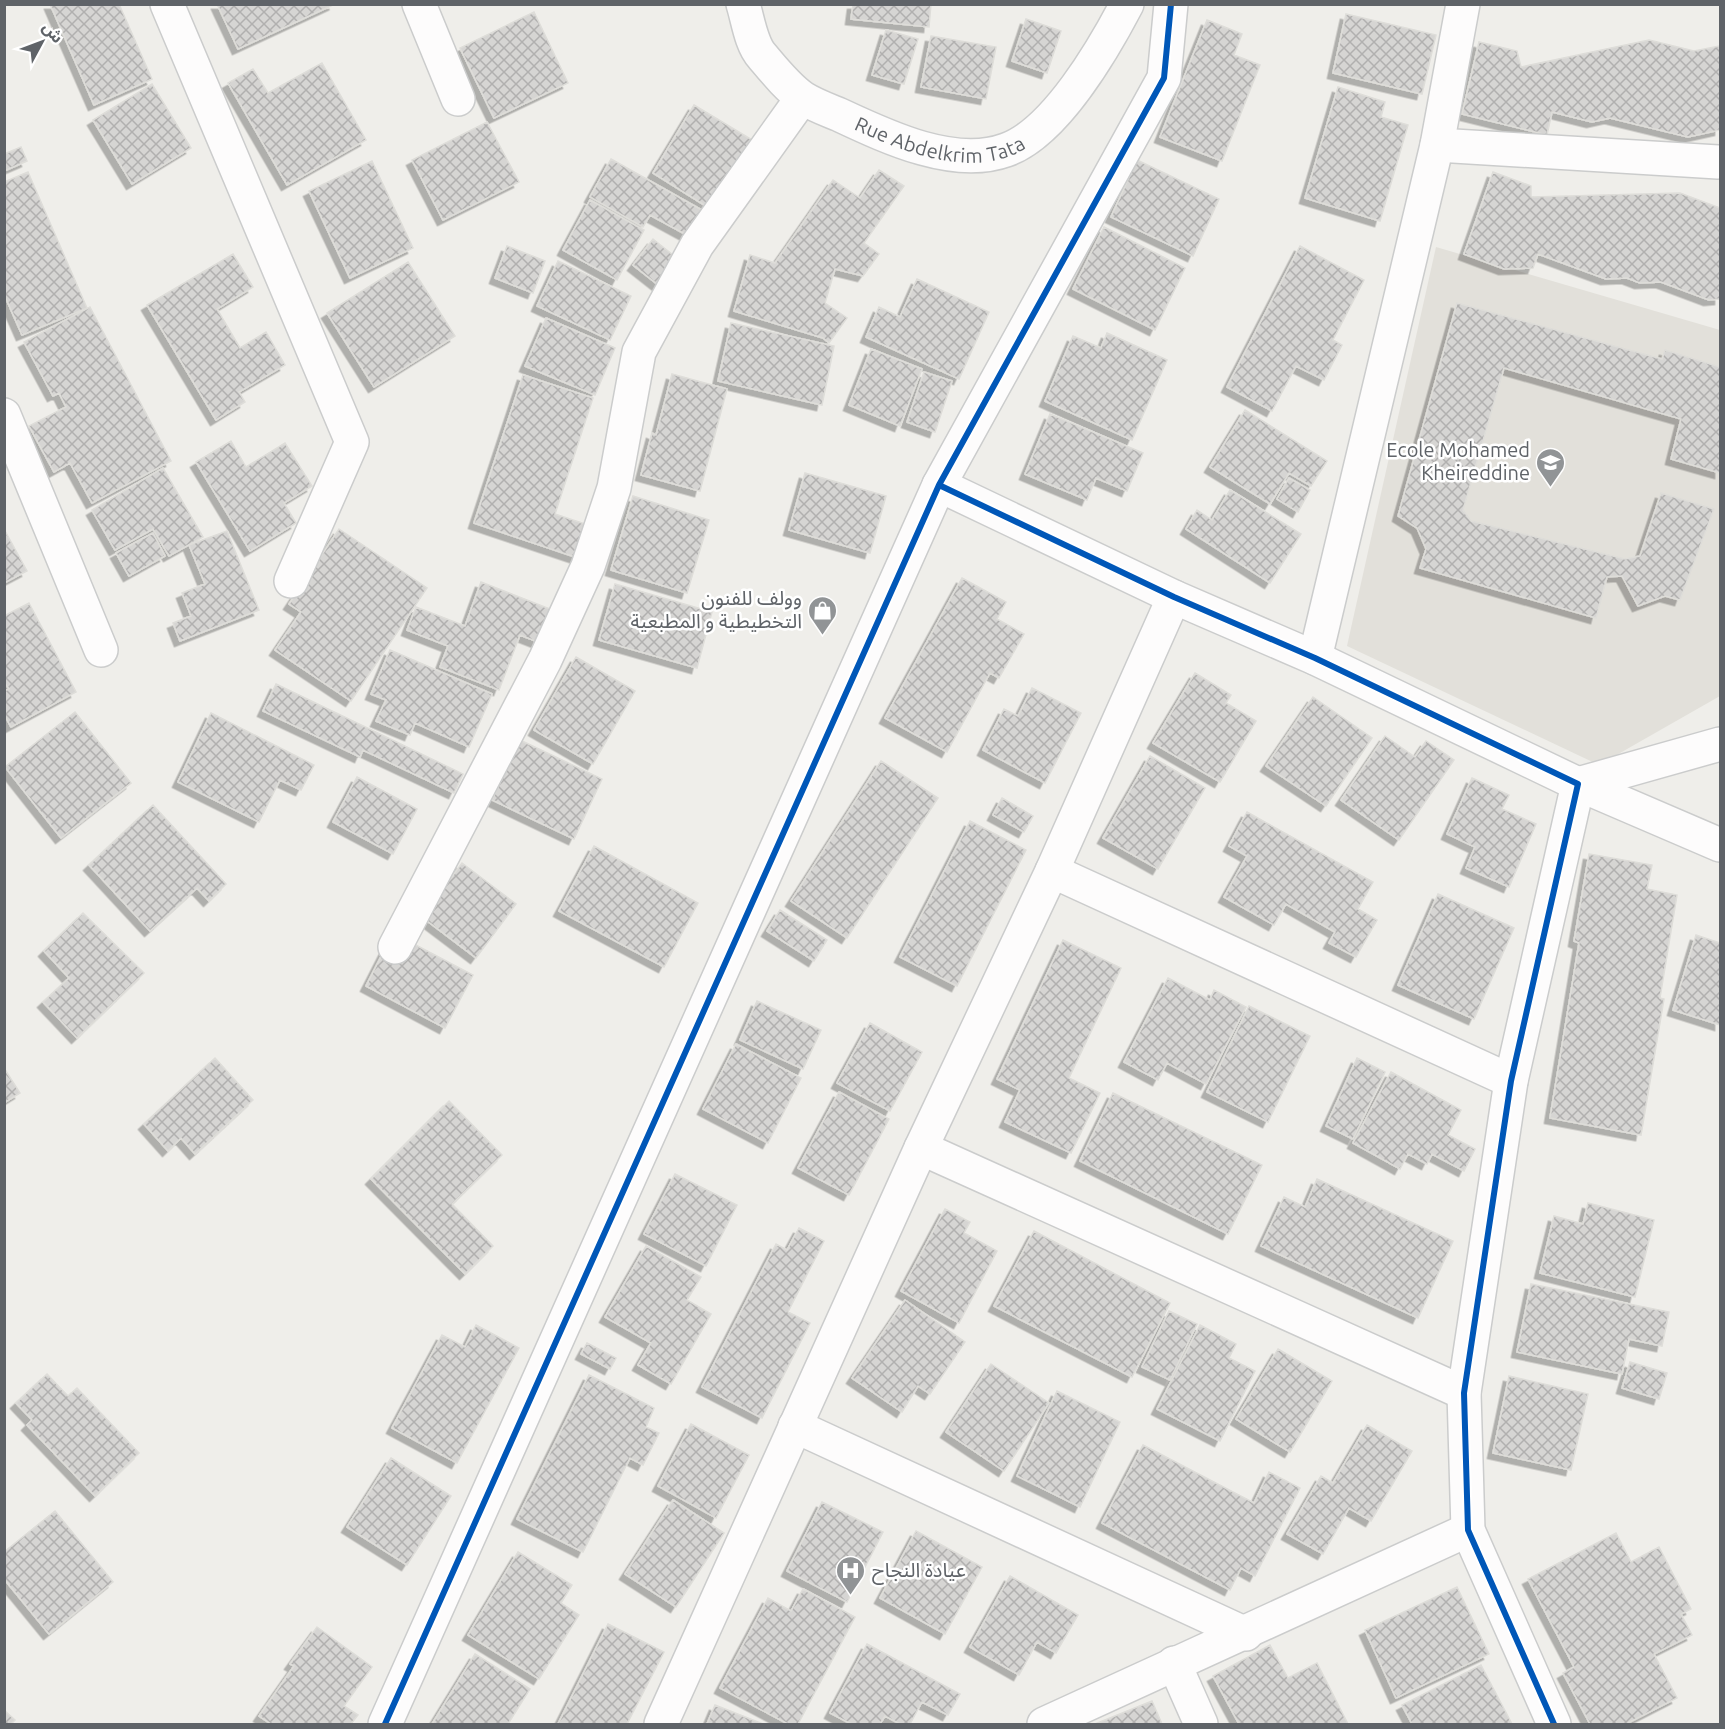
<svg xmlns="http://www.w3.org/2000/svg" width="1725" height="1729" font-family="Ubuntu,'Noto Sans Arabic',sans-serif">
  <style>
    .education { fill: #e2e0da }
    .building { fill: url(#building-cross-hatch); stroke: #deddd9; stroke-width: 1.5; filter: url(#shadow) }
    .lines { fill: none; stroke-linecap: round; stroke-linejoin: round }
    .minor-casing { stroke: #cbcccc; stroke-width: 36 }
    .minor { stroke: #fdfcfc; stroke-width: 33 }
    .cycleway-casing { stroke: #fff; stroke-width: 10 }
    .cycleway { stroke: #0057b8; stroke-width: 6 }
    .labels { text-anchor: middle; stroke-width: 5; stroke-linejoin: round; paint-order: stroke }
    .street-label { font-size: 20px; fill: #5f6368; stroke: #fff }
    .poi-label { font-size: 20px; fill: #5f6368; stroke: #fff; text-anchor: end }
  </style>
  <defs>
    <pattern id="building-cross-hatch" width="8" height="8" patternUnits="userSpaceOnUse" patternTransform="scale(1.5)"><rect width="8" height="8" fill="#d6d5d3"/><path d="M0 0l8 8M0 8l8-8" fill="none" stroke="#b1b0af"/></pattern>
    <filter id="shadow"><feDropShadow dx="-5.5" dy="5.5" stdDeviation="0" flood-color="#0004"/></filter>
  </defs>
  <rect width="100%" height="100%" fill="#efeeea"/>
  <path class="education" d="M 1436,247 L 1720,330 L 1720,696 L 1599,765 L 1347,646 Z"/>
  <path class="building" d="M 50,4 L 119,4 L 152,79 L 94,105 Z
    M 217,4 L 335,4 L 238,49 Z
    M 853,4 L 931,4 L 929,27 L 851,19 Z
    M 534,12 L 568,83 L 494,118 L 460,48 Z
    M 1346,14 L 1436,35 L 1422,94 L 1333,73 Z
    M 1026,19 L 1061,31 L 1047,73 L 1012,61 Z
    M 1207,20 L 1242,34 L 1234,55 L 1260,65 L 1222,161 L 1160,137 Z
    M 886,30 L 918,39 L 904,84 L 872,75 Z
    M 931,36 L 996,47 L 986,99 L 921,87 Z
    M 1649,40 L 1694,51 L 1720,46 L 1720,130 L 1688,137 L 1610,118 L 1592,122 L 1552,112 L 1547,135 L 1462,114 L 1479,42 L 1517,51 L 1521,67 Z
    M 322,63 L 366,140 L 287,185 L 228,83 L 253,69 L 268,93 Z
    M 152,84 L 191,148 L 132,184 L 93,120 Z
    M 1338,87 L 1385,102 L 1381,117 L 1408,125 L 1380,221 L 1305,198 Z
    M 694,105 L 754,141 L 712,210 L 653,173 Z
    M 487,122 L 519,182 L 443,220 L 412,160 Z
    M 21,147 L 27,161 L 4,171 L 4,154 Z
    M 611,159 L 709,214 L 694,239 L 650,215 L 643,227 L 590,197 Z
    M 1137,160 L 1219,199 L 1193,256 L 1111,217 Z
    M 372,161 L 413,248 L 350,278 L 309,191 Z
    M 879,170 L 904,186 L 864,243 L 879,254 L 863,276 L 835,269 L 825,303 L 847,318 L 829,343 L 823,338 L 734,311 L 750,255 L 775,263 L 833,180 L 860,198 Z
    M 28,172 L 87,308 L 22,335 L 4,294 L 4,182 Z
    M 1493,172 L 1531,186 L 1531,197 L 1680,193 L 1720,208 L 1720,299 L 1709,300 L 1661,282 L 1640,283 L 1627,278 L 1606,279 L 1538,254 L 1533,268 L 1504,269 L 1464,254 Z
    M 590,200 L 644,230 L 617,280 L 563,250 Z
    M 1104,227 L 1185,268 L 1155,330 L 1073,289 Z
    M 653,239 L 683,263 L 662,288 L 633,265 Z
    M 507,246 L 545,261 L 533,293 L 495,278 Z
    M 1300,246 L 1364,280 L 1333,340 L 1342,345 L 1324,380 L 1296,366 L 1272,411 L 1227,387 Z
    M 233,254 L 253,287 L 217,309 L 240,348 L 266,332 L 285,365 L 239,392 L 245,402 L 216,420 L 147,305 Z
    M 558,261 L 631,296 L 610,340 L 537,306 Z
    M 408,262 L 455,336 L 374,387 L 327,313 Z
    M 917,279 L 989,312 L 959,379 L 866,337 L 879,307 L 900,317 Z
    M 1457,303 L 1662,359 L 1665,350 L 1720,367 L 1720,473 L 1671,459 L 1681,419 L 1504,368 L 1463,510 L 1471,521 L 1625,559 L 1640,556 L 1661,493 L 1714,509 L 1680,600 L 1665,596 L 1638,606 L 1622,576 L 1607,577 L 1596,618 L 1420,568 L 1426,549 L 1417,528 L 1398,516 Z
    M 90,307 L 171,461 L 92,503 L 70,463 L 54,472 L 29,426 L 66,407 L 59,393 L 53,396 L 24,342 Z
    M 546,318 L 615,348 L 595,395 L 525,366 Z
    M 731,323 L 834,346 L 822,405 L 718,381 Z
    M 1107,333 L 1167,360 L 1132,440 L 1045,401 L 1073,336 L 1101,348 Z
    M 871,349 L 922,369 L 900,426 L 849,405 Z
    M 924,372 L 952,381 L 935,432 L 907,422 Z
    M 672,374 L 727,389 L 700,491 L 641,475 L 652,433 L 656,435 Z
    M 523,375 L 593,398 L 555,514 L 591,526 L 581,559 L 474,523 Z
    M 1245,410 L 1327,461 L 1311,486 L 1289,473 L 1270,504 L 1210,467 Z
    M 1050,414 L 1143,453 L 1127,491 L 1096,478 L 1087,500 L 1025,474 Z
    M 231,441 L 246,467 L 285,443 L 312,486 L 284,503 L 296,523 L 250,551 L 196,462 Z
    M 163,468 L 203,537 L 169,556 L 153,529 L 115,550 L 92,510 Z
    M 805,473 L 886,496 L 870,553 L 789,530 Z
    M 1289,478 L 1310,490 L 1298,512 L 1277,499 Z
    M 1230,490 L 1301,534 L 1270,583 L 1186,529 L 1197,510 L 1212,520 Z
    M 633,496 L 709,520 L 687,593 L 611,570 Z
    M 4,529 L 27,571 L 4,583 Z
    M 339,529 L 427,588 L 351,701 L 275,650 L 301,612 L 289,604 Z
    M 227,531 L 259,610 L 180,641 L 173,623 L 191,616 L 182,593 L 205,584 L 189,545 Z
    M 153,533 L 165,556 L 129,576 L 116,553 Z
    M 962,578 L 1006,602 L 997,619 L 1024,634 L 999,678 L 990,673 L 947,752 L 885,718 Z
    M 481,582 L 560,613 L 548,646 L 520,635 L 499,690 L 440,667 L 448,646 L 407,630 L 416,607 L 465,626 Z
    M 615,584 L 712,612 L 697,668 L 599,640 Z
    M 29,603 L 76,692 L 11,727 L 4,714 L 4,691 L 9,689 L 4,682 L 4,616 Z
    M 390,650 L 492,694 L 469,747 L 415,723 L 410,735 L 376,721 L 386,700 L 371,694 Z
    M 576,657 L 635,691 L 593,764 L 534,730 Z
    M 1195,673 L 1231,695 L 1226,703 L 1256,721 L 1220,782 L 1153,743 Z
    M 276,684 L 463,774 L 454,793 L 363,750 L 360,757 L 263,711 Z
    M 1032,688 L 1081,713 L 1045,783 L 983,750 L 1004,709 L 1018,716 Z
    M 1313,697 L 1372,738 L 1326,806 L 1266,766 Z
    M 75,712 L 131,783 L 61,838 L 5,767 Z
    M 211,713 L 314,765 L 301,790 L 280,780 L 259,822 L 178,782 Z
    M 1385,736 L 1415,757 L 1426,741 L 1454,760 L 1399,840 L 1341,800 Z
    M 520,740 L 602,779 L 574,839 L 492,800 Z
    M 1150,756 L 1205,788 L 1158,869 L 1103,838 Z
    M 881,761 L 938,798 L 847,938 L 791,901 Z
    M 357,777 L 417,809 L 393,854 L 333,822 Z
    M 1472,778 L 1509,795 L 1502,809 L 1536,824 L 1509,887 L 1466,868 L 1475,847 L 1447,834 Z
    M 1002,798 L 1033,816 L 1024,832 L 993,815 Z
    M 153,805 L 226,884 L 209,901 L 197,888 L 150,931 L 89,865 Z
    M 1247,812 L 1373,882 L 1358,909 L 1377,920 L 1356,957 L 1329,943 L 1335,932 L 1286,904 L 1274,925 L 1224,897 L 1247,856 L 1229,846 Z
    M 970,821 L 1026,850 L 957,986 L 900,957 Z
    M 594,846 L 698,903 L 664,967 L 559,911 Z
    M 1589,854 L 1652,865 L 1647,889 L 1677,895 L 1660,998 L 1664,999 L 1641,1135 L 1550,1118 L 1579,943 L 1574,941 Z
    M 462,863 L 516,904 L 476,958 L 422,917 Z
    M 1438,894 L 1514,928 L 1474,1019 L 1398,985 Z
    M 780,910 L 827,940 L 814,961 L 767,931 Z
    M 83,913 L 144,973 L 77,1038 L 43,1002 L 69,978 L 44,951 Z
    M 393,933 L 473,975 L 445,1028 L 366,986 Z
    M 1696,935 L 1720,943 L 1720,1025 L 1673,1010 Z
    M 1063,940 L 1121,968 L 1069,1078 L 1100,1093 L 1071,1153 L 1005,1122 L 1020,1090 L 997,1079 Z
    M 1168,978 L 1210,1000 L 1214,990 L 1246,1007 L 1206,1084 L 1167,1063 L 1158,1080 L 1124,1062 Z
    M 757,1001 L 821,1030 L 803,1069 L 740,1040 Z
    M 1249,1006 L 1310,1036 L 1268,1122 L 1207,1092 Z
    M 870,1023 L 922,1052 L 890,1111 L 837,1083 Z
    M 736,1044 L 801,1078 L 768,1143 L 703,1109 Z
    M 215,1058 L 253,1100 L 195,1154 L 181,1138 L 168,1151 L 144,1124 Z
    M 1357,1058 L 1385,1072 L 1353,1139 L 1326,1126 Z
    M 4,1068 L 20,1093 L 4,1103 Z
    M 1391,1072 L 1461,1110 L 1448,1135 L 1475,1149 L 1464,1171 L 1432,1154 L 1427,1164 L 1408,1154 L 1400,1169 L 1353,1143 Z
    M 839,1092 L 889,1119 L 849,1195 L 798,1168 Z
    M 1113,1093 L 1262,1165 L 1228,1234 L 1080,1161 Z
    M 449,1101 L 502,1155 L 452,1204 L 493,1246 L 465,1274 L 371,1179 Z
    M 675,1174 L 737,1205 L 706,1266 L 644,1234 Z
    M 1317,1179 L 1453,1241 L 1418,1318 L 1261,1246 L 1284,1197 L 1305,1207 Z
    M 1588,1203 L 1654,1220 L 1635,1297 L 1540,1273 L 1554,1216 L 1583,1224 Z
    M 945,1209 L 970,1222 L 964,1233 L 997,1251 L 959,1323 L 901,1291 Z
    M 799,1228 L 824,1241 L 788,1312 L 810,1323 L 762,1418 L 702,1387 L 776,1244 L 787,1250 Z
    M 1034,1231 L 1170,1303 L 1132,1377 L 994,1306 Z
    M 646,1246 L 701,1277 L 687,1300 L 711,1314 L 671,1384 L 638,1365 L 651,1343 L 605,1317 Z
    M 1531,1284 L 1669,1312 L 1662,1346 L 1629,1339 L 1622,1374 L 1517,1352 Z
    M 905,1300 L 965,1342 L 930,1394 L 918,1386 L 902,1412 L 852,1378 Z
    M 1169,1311 L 1197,1324 L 1170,1380 L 1142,1367 Z
    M 476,1325 L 519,1348 L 457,1463 L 392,1428 L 442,1335 L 465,1347 Z
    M 1200,1325 L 1236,1344 L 1229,1358 L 1255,1371 L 1220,1441 L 1157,1409 Z
    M 587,1343 L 616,1358 L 610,1369 L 581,1354 Z
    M 1278,1349 L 1332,1381 L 1290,1452 L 1236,1419 Z
    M 1630,1362 L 1667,1373 L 1659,1399 L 1622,1388 Z
    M 991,1364 L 1049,1403 L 1004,1471 L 946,1432 Z
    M 47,1374 L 68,1396 L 77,1388 L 139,1453 L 95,1496 L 27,1425 L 32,1420 L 16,1403 Z
    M 589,1375 L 654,1408 L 646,1427 L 659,1433 L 643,1465 L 630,1458 L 583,1552 L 517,1519 Z
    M 1509,1376 L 1588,1394 L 1571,1470 L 1493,1453 Z
    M 1057,1391 L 1120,1422 L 1080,1507 L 1017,1476 Z
    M 691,1424 L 749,1455 L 716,1518 L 658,1486 Z
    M 1367,1425 L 1412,1451 L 1371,1521 L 1349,1508 L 1323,1554 L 1287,1534 L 1321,1476 L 1333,1483 Z
    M 1143,1445 L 1254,1503 L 1269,1472 L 1300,1488 L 1255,1576 L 1241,1568 L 1230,1590 L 1102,1523 Z
    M 391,1458 L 451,1496 L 407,1565 L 347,1527 Z
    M 673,1500 L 724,1533 L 676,1607 L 625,1574 Z
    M 822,1502 L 883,1532 L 847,1602 L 787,1571 Z
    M 55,1511 L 113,1582 L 49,1634 L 4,1579 L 4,1552 Z
    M 916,1531 L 982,1567 L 945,1634 L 880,1598 Z
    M 1616,1533 L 1631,1562 L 1659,1547 L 1691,1609 L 1681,1614 L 1692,1635 L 1654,1654 L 1677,1698 L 1626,1724 L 1590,1724 L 1563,1673 L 1574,1667 L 1528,1579 Z
    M 518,1552 L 572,1585 L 561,1603 L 579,1615 L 539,1679 L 468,1635 Z
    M 1010,1576 L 1078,1615 L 1056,1653 L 1037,1642 L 1019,1675 L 970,1647 Z
    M 1457,1587 L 1489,1654 L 1396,1698 L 1365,1630 Z
    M 803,1589 L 855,1617 L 798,1724 L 788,1724 L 720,1688 L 768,1598 L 791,1611 Z
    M 608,1624 L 664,1652 L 627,1724 L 558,1724 Z
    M 317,1627 L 372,1667 L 344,1706 L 358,1715 L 351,1724 L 271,1724 L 259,1716 L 294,1666 L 290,1664 Z
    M 867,1644 L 960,1694 L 948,1715 L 922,1702 L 910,1724 L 900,1724 L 885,1716 L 880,1724 L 851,1724 L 830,1713 Z
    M 1270,1645 L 1288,1678 L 1317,1663 L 1348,1724 L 1239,1724 L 1213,1676 Z
    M 475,1654 L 530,1689 L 508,1724 L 432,1724 Z
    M 1481,1665 L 1512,1724 L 1412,1724 L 1402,1705 Z
    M 1152,1701 L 1162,1724 L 1095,1724 Z
    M 715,1705 L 763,1724 L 707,1724 Z
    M 4,1710 L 15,1720 L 11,1724 L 4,1724 Z"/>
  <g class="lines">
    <defs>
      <g id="minor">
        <path d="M 167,4 L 352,442 L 291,581"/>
        <path d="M 419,4 L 458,99"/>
        <path id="s1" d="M 743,4 C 748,20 751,44 762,56 C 773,69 788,88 803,98 C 814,105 828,110 840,115 C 887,137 954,169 1006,150 C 1055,133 1104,48 1127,4"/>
        <path d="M 1437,145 L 1718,162"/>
        <path d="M 4,415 L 101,650"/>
        <path d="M 939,485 L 1174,597 L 1315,658 L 1578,784 L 1511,1081 L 1464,1393 L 1468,1530 L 1554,1724"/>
        <path d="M 1315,658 L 1437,145 L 1463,4"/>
        <path d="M 1578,784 L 1720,845"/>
        <path d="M 1578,784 L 1720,744"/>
        <path d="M 1052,871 L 1511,1081"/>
        <path d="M 395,947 L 545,660 L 588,566 L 614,488 L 639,352 L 697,245 L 802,98"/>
        <path d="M 921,1148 L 1464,1393"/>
        <path d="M 795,1426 L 1246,1634"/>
        <path d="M 1174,1663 L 1201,1724"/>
        <path d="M 385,1724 L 939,485 L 1164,78 L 1171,4"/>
        <path d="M 661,1724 L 921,1148 L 1052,871 L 1174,597"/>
        <path d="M 1044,1724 L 1468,1530"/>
      </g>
    </defs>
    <use href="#minor" class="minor-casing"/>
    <use href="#minor" class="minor"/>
    <defs>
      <path id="cycleway" d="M 939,485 L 1174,597 L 1315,658 L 1578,784 L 1511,1081 L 1464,1393 L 1468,1530 L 1554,1724
        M 385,1724 L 939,485 L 1164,78 L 1171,4"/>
    </defs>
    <use href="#cycleway" class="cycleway-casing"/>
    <use href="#cycleway" class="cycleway"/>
  </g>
  <defs>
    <symbol id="school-pin" viewBox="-11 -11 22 30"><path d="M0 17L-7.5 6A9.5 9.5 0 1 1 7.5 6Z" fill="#919496" stroke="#fff"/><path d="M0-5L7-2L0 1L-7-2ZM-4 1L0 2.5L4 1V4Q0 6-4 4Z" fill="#fff"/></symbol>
    <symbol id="shop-pin" viewBox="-11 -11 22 30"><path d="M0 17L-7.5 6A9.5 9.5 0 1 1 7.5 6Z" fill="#919496" stroke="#fff"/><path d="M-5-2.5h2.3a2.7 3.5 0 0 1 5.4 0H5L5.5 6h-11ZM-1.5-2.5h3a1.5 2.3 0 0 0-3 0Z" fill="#fff"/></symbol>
    <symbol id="hospital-pin" viewBox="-11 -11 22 30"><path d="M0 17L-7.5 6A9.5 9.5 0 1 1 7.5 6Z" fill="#919496" stroke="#fff"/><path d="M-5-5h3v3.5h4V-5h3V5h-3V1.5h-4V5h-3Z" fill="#fff"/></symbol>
  </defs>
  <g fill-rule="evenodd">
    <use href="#school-pin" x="1534" y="446" width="33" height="45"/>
    <use href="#shop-pin" x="806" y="594" width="33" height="45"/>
    <use href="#hospital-pin" x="834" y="1554" width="33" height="45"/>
  </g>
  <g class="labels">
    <g class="street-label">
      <text dy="7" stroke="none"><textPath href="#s1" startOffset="261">Rue Abdelkrim Tata</textPath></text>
    </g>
    <g class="poi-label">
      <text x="1530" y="457">Ecole Mohamed<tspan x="1530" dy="23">Kheireddine</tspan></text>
      <text x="802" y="605">وولف للفنون<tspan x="802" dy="23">التخطيطية و المطبعية</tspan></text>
      <text x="872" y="1577" text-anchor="start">عيادة النجاح</text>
    </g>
  </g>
  <rect width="1725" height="1729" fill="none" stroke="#5f6368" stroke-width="12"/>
  <g transform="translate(42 42) rotate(49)" stroke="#ffffff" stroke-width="4.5" paint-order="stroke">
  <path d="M0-4.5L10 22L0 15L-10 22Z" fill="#5f6368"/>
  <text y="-9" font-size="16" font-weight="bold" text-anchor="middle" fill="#5f6368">ش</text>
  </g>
</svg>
